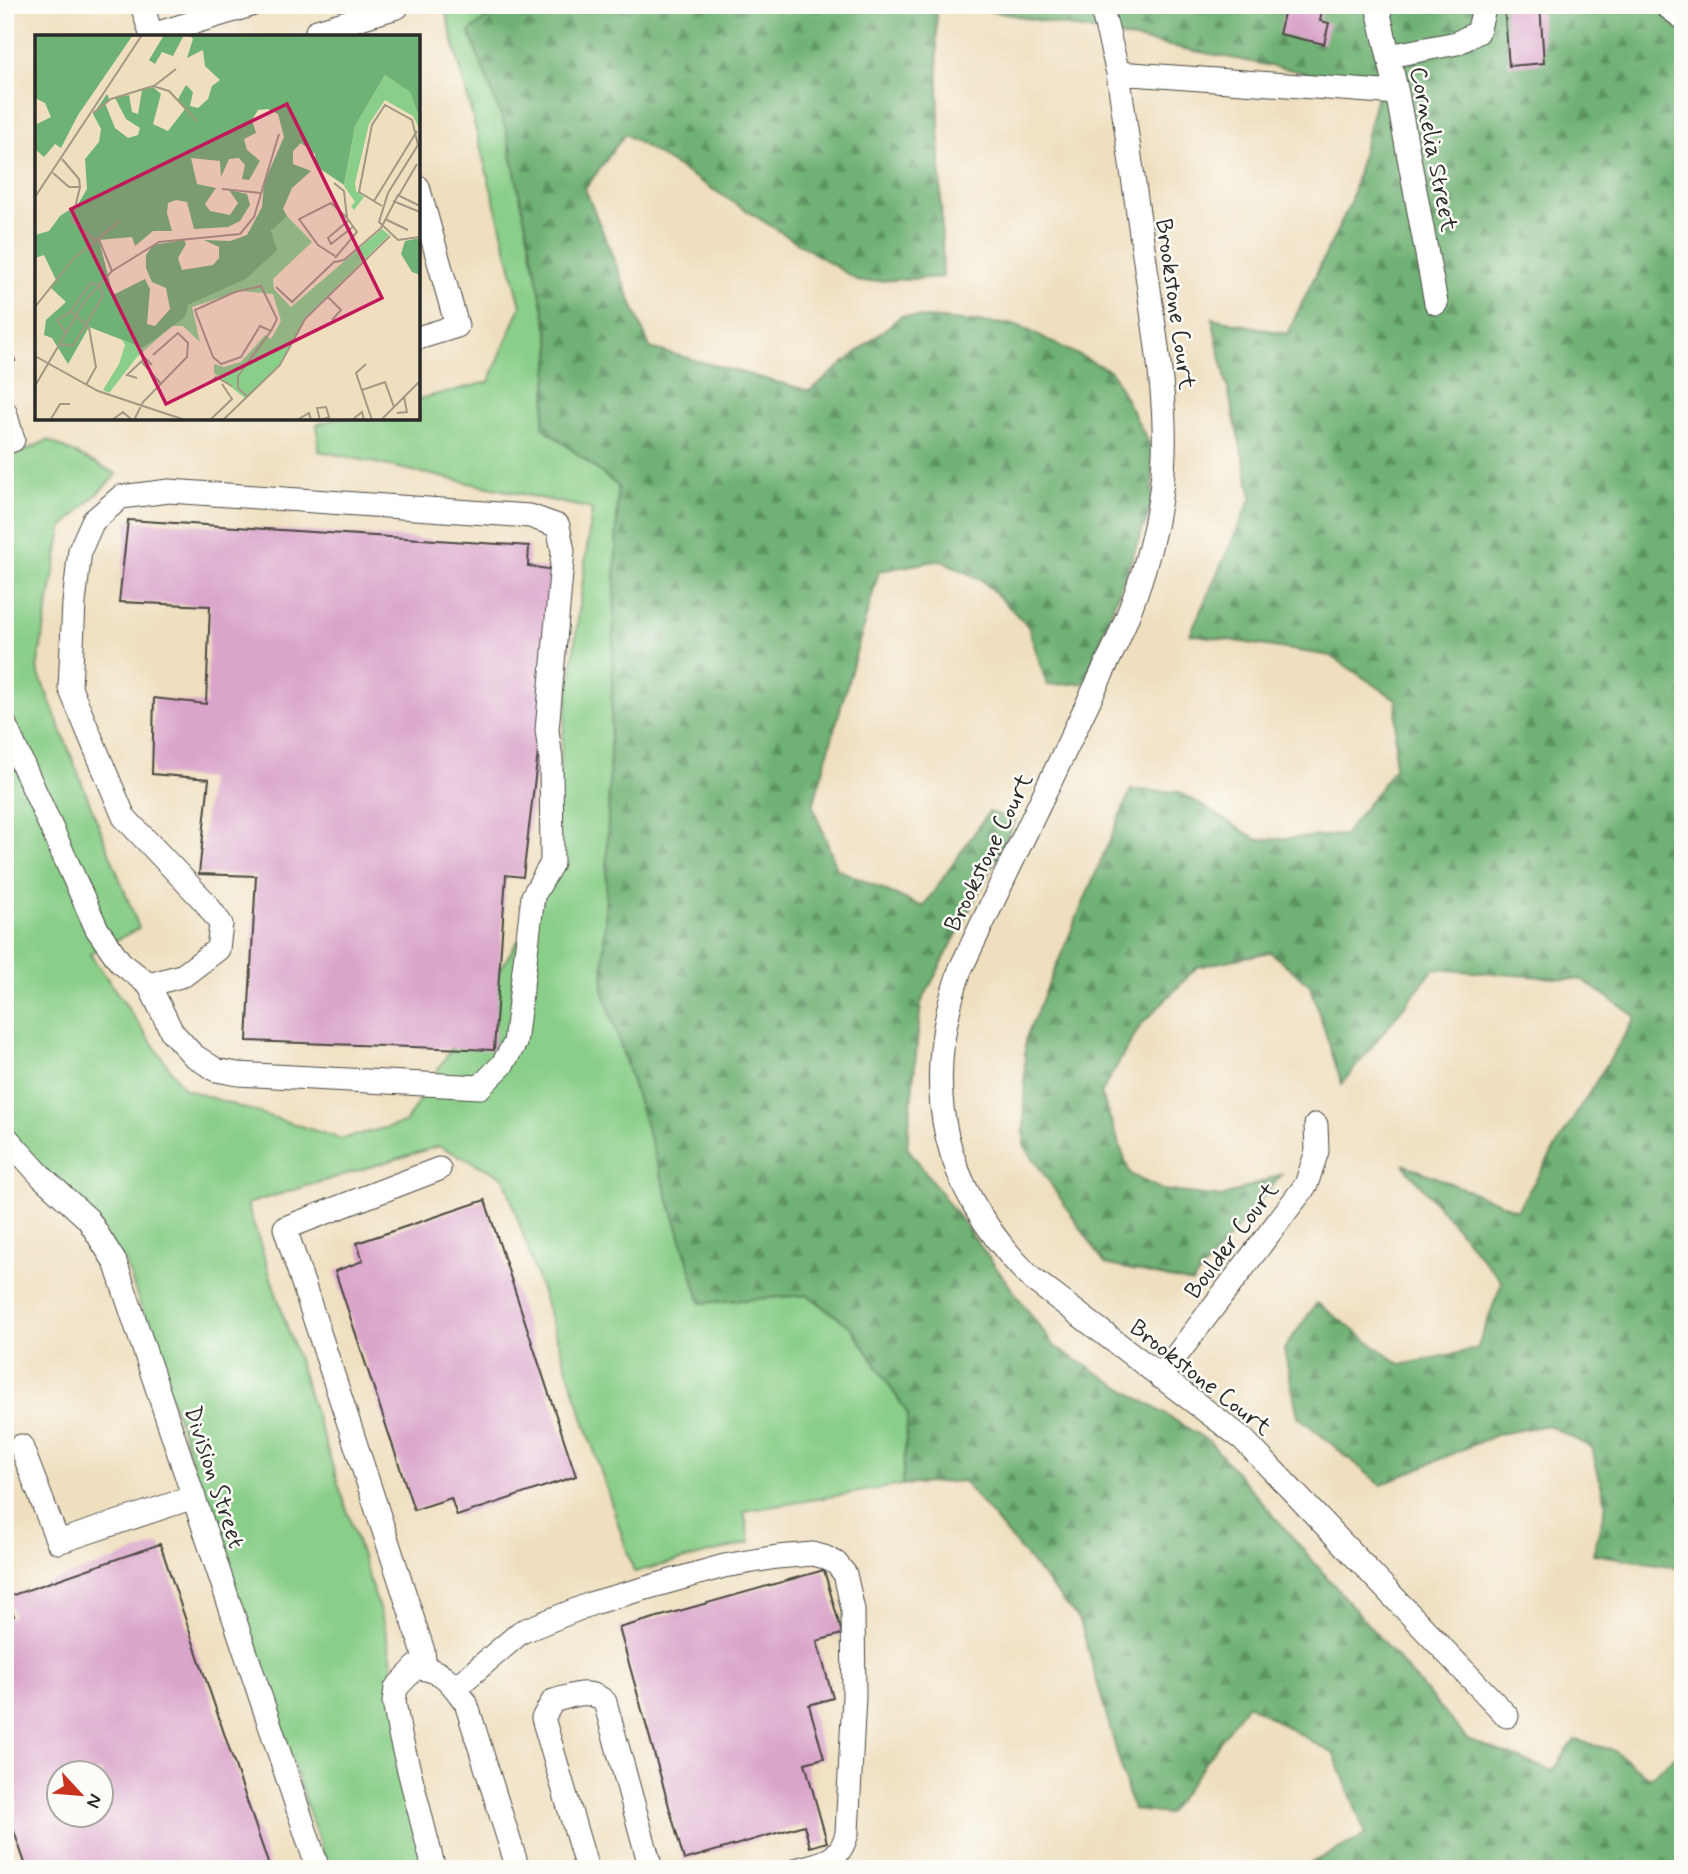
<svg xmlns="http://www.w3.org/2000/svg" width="1688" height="1874" font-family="Mynerve,sans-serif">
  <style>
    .green { fill: #8acf89; stroke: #5a7d5a; stroke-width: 2 }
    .forest { fill: url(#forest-firs); stroke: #4d6e50; stroke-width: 2 }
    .building { fill: #daa5ca; fill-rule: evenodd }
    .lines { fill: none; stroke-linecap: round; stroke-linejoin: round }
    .minor-casing { stroke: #484641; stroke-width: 25 }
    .minor { stroke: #fff; stroke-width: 23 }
    .labels { text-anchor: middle; stroke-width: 5; stroke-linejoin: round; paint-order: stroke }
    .street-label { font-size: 24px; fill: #2b2b2b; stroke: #fdfcf7 }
    .inset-road { fill: none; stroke: #a19784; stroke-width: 2 }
    .view { fill: #c2185b; fill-opacity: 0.15; stroke: #c2185b; stroke-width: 3.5 }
    .inset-edge { fill: none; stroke: #2b2b2b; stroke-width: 3.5 }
  </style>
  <defs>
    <pattern id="forest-firs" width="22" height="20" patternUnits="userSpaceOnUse" patternTransform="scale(1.75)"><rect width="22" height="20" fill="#6fb275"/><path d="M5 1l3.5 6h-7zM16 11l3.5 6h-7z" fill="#5b9160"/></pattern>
  </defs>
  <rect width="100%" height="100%" fill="#fdfcf7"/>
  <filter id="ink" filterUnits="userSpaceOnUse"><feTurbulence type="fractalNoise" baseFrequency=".0143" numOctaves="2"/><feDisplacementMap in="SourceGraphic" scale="14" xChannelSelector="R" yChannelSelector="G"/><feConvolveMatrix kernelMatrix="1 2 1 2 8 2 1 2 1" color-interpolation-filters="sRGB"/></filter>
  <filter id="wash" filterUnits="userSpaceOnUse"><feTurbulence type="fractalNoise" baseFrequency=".00686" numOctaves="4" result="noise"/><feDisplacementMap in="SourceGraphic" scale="28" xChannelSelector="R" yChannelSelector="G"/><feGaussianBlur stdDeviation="1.57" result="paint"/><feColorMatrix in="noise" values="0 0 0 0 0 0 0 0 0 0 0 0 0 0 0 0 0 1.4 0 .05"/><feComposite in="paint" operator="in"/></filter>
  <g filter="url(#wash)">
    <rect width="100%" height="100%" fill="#efdfbf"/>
    <path class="green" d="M 444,5 L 502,5 L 470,32 L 506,129 L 551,345 L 543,427 L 618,486 L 603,989 L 701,1303 L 808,1295 L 852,1328 L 908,1414 L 902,1485 L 744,1511 L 750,1543 L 634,1572 L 504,1177 L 439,1146 L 247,1204 L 384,1624 L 436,1869 L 328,1869 L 126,1263 L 5,1126 L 5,460 L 48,440 L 117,474 L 62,528 L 37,669 L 139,928 L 90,954 L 184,1089 L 341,1139 L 405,1123 L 542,902 L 592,509 L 319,451 L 317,424 L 340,418 L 418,418 L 418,399 L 489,382 L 521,306 Z"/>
    <path class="forest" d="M 502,5 L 936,5 L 943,277 L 860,282 L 625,134 L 585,189 L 650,348 L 810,391 L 901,316 L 1017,325 L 1111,371 L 1153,451 L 1152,505 L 1084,683 L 1047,685 L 1028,626 L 982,580 L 941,560 L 879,571 L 813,806 L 837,869 L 923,907 L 989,812 L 1016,820 L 921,1003 L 907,1147 L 1054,1346 L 1210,1442 L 1467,1739 L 1552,1771 L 1575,1740 L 1613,1750 L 1649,1778 L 1683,1750 L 1683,1869 L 1299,1869 L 1366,1835 L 1334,1754 L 1247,1704 L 1168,1814 L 1133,1810 L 1080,1621 L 963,1481 L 902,1485 L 908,1414 L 852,1328 L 808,1295 L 701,1303 L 603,989 L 618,486 L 543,427 L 551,345 L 506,129 L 469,32 Z
      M 960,5 L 1683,5 L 1683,1568 L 1593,1554 L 1606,1505 L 1592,1448 L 1548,1425 L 1498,1434 L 1381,1485 L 1298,1416 L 1284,1349 L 1317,1303 L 1401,1365 L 1477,1349 L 1502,1282 L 1403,1164 L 1517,1210 L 1636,1017 L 1583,980 L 1434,969 L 1342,1084 L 1310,985 L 1270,952 L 1197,967 L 1140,1026 L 1101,1093 L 1130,1174 L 1162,1190 L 1222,1197 L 1282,1174 L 1192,1283 L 1105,1264 L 1024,1145 L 1025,1040 L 1131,790 L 1180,792 L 1258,840 L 1344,835 L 1394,769 L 1397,700 L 1331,656 L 1190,634 L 1252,497 L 1212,318 L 1287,334 L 1350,204 L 1379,87 Z"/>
    <g id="blocks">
      <path class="building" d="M 1286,5 L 1323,5 L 1320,21 L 1329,23 L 1324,44 L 1279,34 Z
        M 1504,5 L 1540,5 L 1544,63 L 1509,66 Z
        M 5,332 L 15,361 L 5,364 Z
        M 128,520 L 529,546 L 528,566 L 560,571 L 523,877 L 506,875 L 494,1050 L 247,1041 L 256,876 L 199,874 L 209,779 L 152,774 L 154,698 L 206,704 L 210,606 L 119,602 Z
        M 485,1200 L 576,1476 L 457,1516 L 451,1498 L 414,1510 L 335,1271 L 363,1261 L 357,1243 Z
        M 160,1544 L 270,1869 L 27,1869 L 5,1805 L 5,1619 L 14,1616 L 7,1597 ZM 60,1772 L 102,1772 L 102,1814 L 60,1814 Z
        M 824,1570 L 842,1634 L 817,1641 L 833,1698 L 809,1705 L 824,1758 L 805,1763 L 827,1842 L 810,1847 L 804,1825 L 684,1860 L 619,1628 Z"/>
    </g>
  </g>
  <g filter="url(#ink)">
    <use href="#blocks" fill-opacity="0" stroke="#484641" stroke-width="2"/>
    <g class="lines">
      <defs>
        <path id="minor" d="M 142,5 L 152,37
          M 1101,5 L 1118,73
          M 1377,5 L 1397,93 L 1436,303
          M 1665,5 L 1683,18
          M 317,31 L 397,7 L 396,5
          M 152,35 L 251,5
          M 1389,56 L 1457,43 L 1478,32 L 1485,5
          M 1397,93 L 1118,73 C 1128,145 1138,217 1149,289 C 1156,343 1166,398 1164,453 C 1162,519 1143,581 1117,642 L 960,970 C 919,1089 942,1189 1031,1278 L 1243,1439 L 1507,1716
          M 418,187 L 457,326 L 418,338
          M 5,412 L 13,440 L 5,442
          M 5,725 L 97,929 L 120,962 L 149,985 L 172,1032 L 193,1055 L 216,1070 L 238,1074 L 480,1087 L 502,1065 L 515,1043 L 533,896 L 552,863 L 551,759 L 547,730 L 563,551 L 558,526 L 530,516 L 169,491 L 121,497 L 93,521 L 80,550 L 74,603 L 70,688 L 124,817 L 205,902 L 221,924 L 218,949 L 184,975 L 149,985
          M 5,1136 L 42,1177 L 88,1219 L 115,1262 L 318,1869
          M 1160,1377 L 1306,1185 L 1317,1151 L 1316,1125
          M 21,1446 L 58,1542 L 194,1497
          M 425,1669 L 423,1651 L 412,1617 L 285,1228 L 439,1169
          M 455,1688 L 521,1632 L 593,1603 L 724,1566 L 777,1557 L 813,1554 L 824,1557 L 836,1563 L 845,1574 L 853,1610 L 854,1696 L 847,1833 C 840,1861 825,1862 799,1869
          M 434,1869 L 400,1735 L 394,1702 L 396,1688 L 416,1667 C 445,1671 450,1681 466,1703 L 518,1869
          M 587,1869 L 543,1718 L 553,1701 C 572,1696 589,1687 605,1702 L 651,1869"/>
      </defs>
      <use href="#minor" class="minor-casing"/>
      <use href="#minor" class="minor"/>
    </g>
  </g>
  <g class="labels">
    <g class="street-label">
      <text transform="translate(1434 149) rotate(79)" y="8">Cornelia Street</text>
      <text transform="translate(1176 304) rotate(82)" y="8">Brookstone Court</text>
      <text transform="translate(988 852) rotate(-64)" y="8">Brookstone Court</text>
      <text transform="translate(1231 1240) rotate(-53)" y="8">Boulder Court</text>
      <text transform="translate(1201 1377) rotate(38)" y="8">Brookstone Court</text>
      <text transform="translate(215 1477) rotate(72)" y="8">Division Street</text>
    </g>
  </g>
  <g transform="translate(35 35)">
    <rect width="385" height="385" fill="#efdfbf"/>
    <path d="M 350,40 L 375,57 L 385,85 L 385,95 L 378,81 L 350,65 L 334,89 L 320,148 L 321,156 L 329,162 L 319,175 L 316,171 L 320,167 L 309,151 L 320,91 ZM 252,181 L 277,207 L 238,244 L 239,254 L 256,272 L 347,194 L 354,200 L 270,283 L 245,331 L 211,364 L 179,338 L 179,329 L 189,332 L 206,327 L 230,300 L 236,304 L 246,286 L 238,259 L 205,256 L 157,272 L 165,307 L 148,291 L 137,291 L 102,322 L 74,358 L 68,355 L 84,329 L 90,310 L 87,305 L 109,313 L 140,286 L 150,282 L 152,270 L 211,244 L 243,184 Z" fill="#8acf89"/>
    <path d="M 0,0 L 98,0 L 43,80 L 26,113 L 20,109 L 9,122 L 0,114 L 0,90 L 16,82 L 10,68 L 0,63 ZM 129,0 L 149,0 L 138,21 L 127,17 L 120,29 L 114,25 ZM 154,0 L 385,0 L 385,85 L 375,57 L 350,40 L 320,91 L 309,150 L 281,131 L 280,119 L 266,108 L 258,116 L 258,129 L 276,136 L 257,153 L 248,174 L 252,181 L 236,196 L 242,215 L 211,244 L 153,270 L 150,282 L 108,313 L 54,292 L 33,329 L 17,303 L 9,300 L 11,285 L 31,267 L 15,252 L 21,245 L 9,220 L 0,223 L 0,200 L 14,196 L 25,181 L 43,169 L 52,154 L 50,124 L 64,107 L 66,94 L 58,79 L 72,59 L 75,65 L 70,68 L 80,93 L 93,103 L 103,100 L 105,93 L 91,84 L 80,63 L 94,60 L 97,77 L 103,79 L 107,55 L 118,52 L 126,59 L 118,89 L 133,96 L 150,74 L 143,64 L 151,50 L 158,57 L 155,71 L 163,73 L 173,64 L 177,51 L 185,45 L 170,31 L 168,15 L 152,23 L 158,4 ZM 233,74 L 243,79 L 249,102 L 229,148 L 227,172 L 212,200 L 195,206 L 169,205 L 184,212 L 184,223 L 178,230 L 147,235 L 143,223 L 151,209 L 149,205 L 118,210 L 111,220 L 111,233 L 117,247 L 131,253 L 135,274 L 120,291 L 112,289 L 115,254 L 110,244 L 78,260 L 64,205 L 97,202 L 100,211 L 118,196 L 137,196 L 132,178 L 133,168 L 141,165 L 152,167 L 159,194 L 193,192 L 205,186 L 215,170 L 212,159 L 194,155 L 203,168 L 195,180 L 175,176 L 170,169 L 181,153 L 162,149 L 156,123 L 185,126 L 186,142 L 194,124 L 204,123 L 210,130 L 207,144 L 214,145 L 225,126 L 212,115 L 209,104 L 221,98 L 217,85 L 223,75 ZM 385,203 L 385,240 L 377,237 L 366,219 L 370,206 Z" fill="#6fb275" fill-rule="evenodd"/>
    <path class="inset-road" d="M 119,51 L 141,34M 58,78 L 76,64 L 118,51 L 134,56 L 162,86M 18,138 L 34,152 L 45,152 L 44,144 L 27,124M 299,148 L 309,156 L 312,183 L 322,197 L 300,223M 45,152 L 37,186 L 60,205M 187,154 L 225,158M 364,160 L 382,129M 0,162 L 107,0M 339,166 L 382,96M 358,166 L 385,177M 347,171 L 324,157 L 337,90 L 350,70 L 377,85 L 383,110 L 353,158 L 344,187 L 363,205 L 385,202M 350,184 L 373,195M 314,185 L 293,203 L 296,209 L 319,191M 63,202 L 77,236 L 124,207 L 205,199 L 219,182 L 244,99M 300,221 L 283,210 L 264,184 L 296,168 L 312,183M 300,227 L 309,225 L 346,193 L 363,160 L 385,171M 241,252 L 257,267 L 300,226M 293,262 L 306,275 L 297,285M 0,272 L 39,223 L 85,186M 36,276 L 54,293 L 61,332 L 51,350M 31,298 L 22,285 L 34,278 L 56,248 L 62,249M 24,309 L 38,311 L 68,261 L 64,247M 0,321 L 63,356 L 150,385M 106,326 L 126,349M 331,329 L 321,338 L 337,385M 102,343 L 92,340 L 110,323 L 117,330M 175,348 L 181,342 L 197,351M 0,351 L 49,267 L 77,236M 327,355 L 350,347 L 359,372M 212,361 L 203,353 L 203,341 L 236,296 L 225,291 L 206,322 L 186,329 L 178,322 L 160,275 L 200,257 L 226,251 L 242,284 L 236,296M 362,378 L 372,377 L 369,362M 294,382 L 285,385 L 282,373 L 291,372 L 295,385M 16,384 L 25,369 L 35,369M 77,385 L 88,377 L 97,385M 99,385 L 108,367 L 152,322 L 153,308 L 143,298 L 118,320M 175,385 L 197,364 L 187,349M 188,385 L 245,330 L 270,284 L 355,201M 262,385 L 274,378 L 276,385M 317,385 L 327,377 L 329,385M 346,385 L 385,346"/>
    <path class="view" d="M 252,69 L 347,263 L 131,369 L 36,174 Z"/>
    <rect width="385" height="385" class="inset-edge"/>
  </g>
  <rect width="1688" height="1874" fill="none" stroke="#fdfcf7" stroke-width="28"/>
  <g transform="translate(80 1794) rotate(116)"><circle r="33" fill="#fdfcf7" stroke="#a9a8a5" stroke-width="2"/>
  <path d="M0-5L12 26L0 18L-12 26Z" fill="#c8321e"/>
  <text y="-10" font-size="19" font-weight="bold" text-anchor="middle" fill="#2b2b2b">N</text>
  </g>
</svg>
